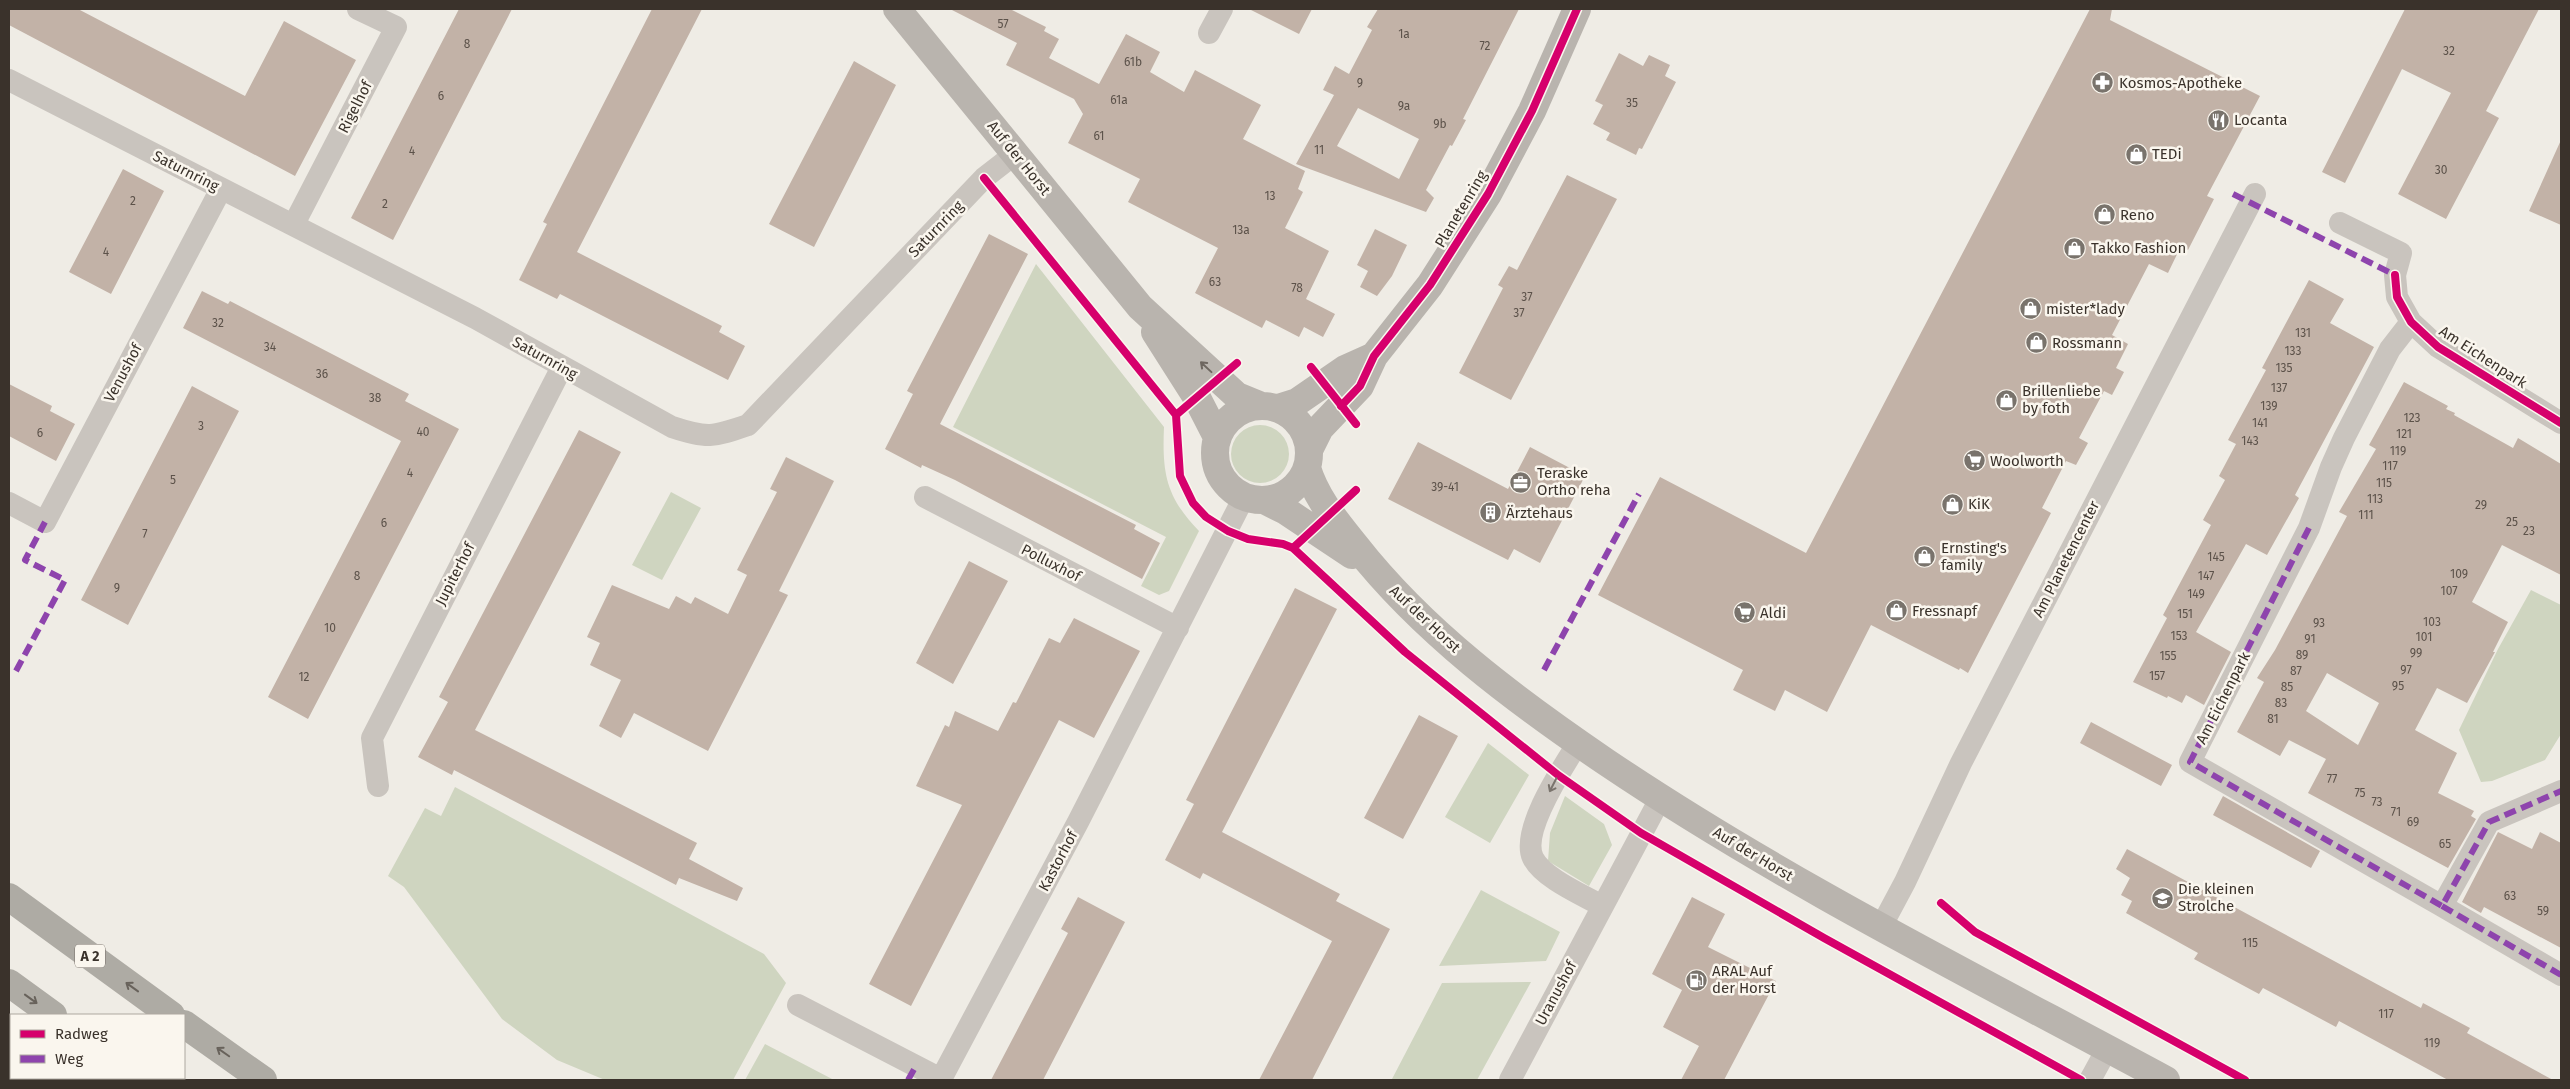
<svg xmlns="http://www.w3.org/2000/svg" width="2570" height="1089" font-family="'Fira Sans',sans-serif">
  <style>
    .green { fill: #cfd5c0 }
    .building { fill: #c2b2a7; fill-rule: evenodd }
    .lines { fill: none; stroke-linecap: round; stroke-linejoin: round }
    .street { stroke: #c9c4be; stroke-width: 22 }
    .secondary { stroke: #b9b4ae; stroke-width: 28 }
    .highway { stroke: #aeaba4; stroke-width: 28 }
    .quiet { stroke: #8e44ad; stroke-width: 6; stroke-dasharray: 12 6; stroke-linecap: butt }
    .cycleway-casing { stroke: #faf6ee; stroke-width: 11 }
    .cycleway { stroke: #d6006c; stroke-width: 8 }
    .oneway { stroke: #6d665f }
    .oneway2 { stroke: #7a746d }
    .oneway3 { stroke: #68625b }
    .labels { text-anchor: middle; stroke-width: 5; stroke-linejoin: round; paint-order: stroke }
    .number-label { font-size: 12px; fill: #5c524a }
    .shield { fill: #faf6ee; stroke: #746d66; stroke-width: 1 }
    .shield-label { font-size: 14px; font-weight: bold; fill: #3a322b }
    .poi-label { font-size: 15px; fill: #3a322b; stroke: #faf6ee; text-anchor: start }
    .street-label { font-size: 15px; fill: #3a322b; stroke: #faf6ee }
  </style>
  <rect width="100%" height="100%" fill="#efece5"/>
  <path class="green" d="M 1036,264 L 1164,427 C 1162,473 1166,497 1199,531 L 1169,591 L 1159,595 L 1141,586 L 1166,537 L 953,427 Z
    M1231 454a29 29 0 1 1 58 0a29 29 0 1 1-58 0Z
    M 671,492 L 701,508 L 662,580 L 632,565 Z
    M 2531,590 L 2561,605 L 2561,734 L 2545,760 L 2492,781 L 2481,782 L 2459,730 L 2498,649 Z
    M 1488,743 L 1529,775 L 1490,843 L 1445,817 Z
    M 455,787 L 764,954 L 786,983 L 733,1080 L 605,1080 L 557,1060 L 502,1019 L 404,887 L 388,876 L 425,808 L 441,816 Z
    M 1565,796 L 1604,824 L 1612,845 L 1589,886 L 1548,861 L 1550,833 Z
    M 1481,890 L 1560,932 L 1546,961 L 1439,966 Z
    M 1531,982 L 1477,1080 L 1392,1079 L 1442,983 Z
    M 9,1028 L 11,1030 L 11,1078 L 76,1078 L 80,1080 L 9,1080 Z
    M 765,1044 L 834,1080 L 745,1080 Z"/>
  <path class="building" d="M 9,9 L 78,9 L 245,96 L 284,21 L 356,60 L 295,176 L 9,25 Z
    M 459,9 L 512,9 L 393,240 L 351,218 Z
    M 652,9 L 702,9 L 577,252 L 722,326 L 719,332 L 745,346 L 728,380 L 560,294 L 557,299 L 519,280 L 547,224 L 543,222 Z
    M 950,9 L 1010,9 L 1046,27 L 1044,31 L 1059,39 L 1049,58 L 1099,84 L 1126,34 L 1160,52 L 1150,72 L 1184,92 L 1195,70 L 1261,105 L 1243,139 L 1305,171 L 1298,189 L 1303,192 L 1285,228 L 1329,251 L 1306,299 L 1335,314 L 1323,337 L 1304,327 L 1299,337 L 1266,320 L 1262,328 L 1195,293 L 1218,248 L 1128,202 L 1140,179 L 1068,143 L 1083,114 L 1074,99 L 1006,65 L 1017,43 Z
    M 1249,9 L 1312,9 L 1299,34 Z
    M 1378,9 L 1519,9 L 1463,119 L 1466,120 L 1452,146 L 1450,145 L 1426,190 L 1434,198 L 1426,212 L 1296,164 L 1334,95 L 1323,90 L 1335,66 L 1349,74 L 1372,30 L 1367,27 ZM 1358,108 L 1419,139 L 1399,179 L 1337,146 Z
    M 2090,9 L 2112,9 L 2110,20 L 2260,96 L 2207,196 L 2214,199 L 2188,250 L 2181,246 L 2168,273 L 2149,264 L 2112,335 L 2128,344 L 2116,368 L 2124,372 L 2112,395 L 2104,391 L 2079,438 L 2088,443 L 2076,465 L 2066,461 L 2042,508 L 2051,513 L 1968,673 L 1960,668 L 1959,670 L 1871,625 L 1827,712 L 1785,690 L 1775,711 L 1733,690 L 1743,670 L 1598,595 L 1660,477 L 1806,553 Z
    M 2405,9 L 2539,9 L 2486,111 L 2499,118 L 2446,219 L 2398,194 L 2451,93 L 2402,69 L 2345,183 L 2322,172 Z
    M 1619,53 L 1643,66 L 1649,55 L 1670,65 L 1665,76 L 1676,82 L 1642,149 L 1639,148 L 1636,155 L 1606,140 L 1610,133 L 1593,124 L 1603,105 L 1595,101 Z
    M 854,61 L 896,85 L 814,247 L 769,224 Z
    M 2561,140 L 2561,225 L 2529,211 Z
    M 123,169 L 164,191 L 111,294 L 69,272 Z
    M 1567,175 L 1617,199 L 1511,400 L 1459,373 L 1503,288 L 1498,285 L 1509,266 L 1517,270 Z
    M 1375,229 L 1407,245 L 1392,276 L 1377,296 L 1360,287 L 1368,271 L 1357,265 Z
    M 989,234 L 1028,254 L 940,424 L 1136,525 L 1134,529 L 1160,543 L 1142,579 L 955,480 L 922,465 L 921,468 L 885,449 L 913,394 L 907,391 Z
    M 2309,280 L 2344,299 L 2330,323 L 2374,347 L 2295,495 L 2299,498 L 2267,555 L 2246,544 L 2196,632 L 2231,652 L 2204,705 L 2186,695 L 2182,703 L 2168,696 L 2167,698 L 2133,682 L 2167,618 L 2163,615 L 2211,525 L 2203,520 L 2225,480 L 2219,476 L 2236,444 L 2228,440 L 2266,370 L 2262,368 Z
    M 202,291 L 228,304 L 230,301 L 409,394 L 405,401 L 459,429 L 308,719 L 268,697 L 401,441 L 183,328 Z
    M 2404,382 L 2448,406 L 2446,409 L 2455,413 L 2454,415 L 2513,448 L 2518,438 L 2561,464 L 2561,575 L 2502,545 L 2472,602 L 2508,622 L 2493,652 L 2495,652 L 2467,703 L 2437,688 L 2415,730 L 2457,753 L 2438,793 L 2474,811 L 2471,816 L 2476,819 L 2448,868 L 2308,793 L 2326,759 L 2289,740 L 2280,756 L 2237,732 L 2264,682 L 2257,678 L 2275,650 L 2347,516 L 2339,512 L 2376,449 L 2369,445 ZM 2327,673 L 2379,703 L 2358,745 L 2306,711 Z
    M 9,384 L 52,406 L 50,411 L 75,424 L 56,461 L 9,436 Z
    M 192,386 L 239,411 L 128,625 L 81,600 Z
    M 579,430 L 621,452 L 475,730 L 697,843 L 689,859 L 743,888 L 737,901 L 679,878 L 676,885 L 454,770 L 452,775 L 418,757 L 448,702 L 439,697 Z
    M 1418,442 L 1508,489 L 1530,447 L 1585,476 L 1540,563 L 1514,549 L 1508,560 L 1388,499 Z
    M 786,457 L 834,481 L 779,591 L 788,595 L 708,751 L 634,713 L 621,738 L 599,726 L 621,680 L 590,665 L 600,643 L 587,637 L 612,585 L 669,609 L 676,596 L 691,604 L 695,597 L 728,614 L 747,575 L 737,570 L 777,492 L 770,489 Z
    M 969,561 L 1008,581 L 953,684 L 916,663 Z
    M 1295,588 L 1337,609 L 1222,832 L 1340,894 L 1336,901 L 1390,929 L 1312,1080 L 1259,1080 L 1332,941 L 1203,873 L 1200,879 L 1165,860 L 1194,804 L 1186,800 Z
    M 1074,618 L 1140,651 L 1094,738 L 1059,720 L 911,1006 L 869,984 L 962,805 L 916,786 L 945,725 L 949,727 L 955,711 L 998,731 L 1013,702 L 1016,703 L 1049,638 L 1060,643 Z
    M 1419,715 L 1458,736 L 1403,839 L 1364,818 Z
    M 2091,722 L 2172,765 L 2161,786 L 2080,743 Z
    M 2223,796 L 2320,851 L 2311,868 L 2213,815 Z
    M 2498,832 L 2532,849 L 2540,832 L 2561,843 L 2561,948 L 2484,907 L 2481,913 L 2462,902 Z
    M 2127,849 L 2421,1008 L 2423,1003 L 2470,1028 L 2467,1033 L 2553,1080 L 2448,1080 L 2339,1021 L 2336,1027 L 2263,988 L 2259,994 L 2194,959 L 2198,953 L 2126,913 L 2132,901 L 2121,895 L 2130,878 L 2116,869 Z
    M 1078,897 L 1125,922 L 1043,1080 L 991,1080 L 1068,933 L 1061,929 Z
    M 1692,897 L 1725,914 L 1708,947 L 1776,981 L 1724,1080 L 1681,1080 L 1699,1046 L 1663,1027 L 1682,990 L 1652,974 Z"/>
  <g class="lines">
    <path class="street" d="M 1209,33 L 1222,9
      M 9,80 L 475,318 L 672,427 C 708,439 713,437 748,425 L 984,178 L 1015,154
      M 2340,223 L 2401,253 L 2395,275 L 2397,297 L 2411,322 L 2438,347 L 2561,423
      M 294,224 L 396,27 L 358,9
      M 2411,322 L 2390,349 L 2344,438 L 2331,467 L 2309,528 L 2190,762 L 2442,906 L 2489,822 L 2561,791
      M 925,497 L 1178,628
      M 9,503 L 45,522 L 221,189
      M 1578,743 C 1563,767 1520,831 1533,858 C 1543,878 1583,895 1602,906
      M 378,786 L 372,738 L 562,367
      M 2442,906 L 2561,975
      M 1881,927 L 1905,882 L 1961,763 L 2255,194
      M 798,1005 L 941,1079 L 1078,822 L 1244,497
      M 1510,1080 L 1660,799
      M 2090,1080 L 2107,1049"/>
    <path class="secondary" d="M 897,9 L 1140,307 L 1237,396 L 1259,405
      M 1155,332 L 1197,398 L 1217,437
      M1215 453a47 47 0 1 1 94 0a47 47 0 1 1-94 0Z
      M 1278,408 L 1297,402 L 1345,369 L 1374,356
      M 1309,450 L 1320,428 L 1360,386 L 1374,356 L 1430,285 L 1488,194 L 1532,111 L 1577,9
      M 1307,468 C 1316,498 1336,521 1355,545 C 1423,632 1515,700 1606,762 C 1784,882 1977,978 2166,1080
      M 1264,500 L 1286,511 L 1352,555"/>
    <path class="highway" d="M 9,897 L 171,1015
      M 9,983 L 53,1015
      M 184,1024 L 263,1080
      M 141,1078 L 144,1080"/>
    <path class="quiet" d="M 2233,194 L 2395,275
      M 2309,528 L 2190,762 L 2442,906 L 2489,822 L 2561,791
      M 1544,670 L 1639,494
      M 16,671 L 65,580 L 25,560 L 45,522
      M 2442,906 L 2561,975
      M 908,1080 L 916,1066
      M 941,1080 L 941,1079"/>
    <defs>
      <path id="cycleway" d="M 984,178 L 1176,415 L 1180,476 L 1193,503 L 1206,517 L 1228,531 L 1248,539 L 1283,544 L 1293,548 L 1405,652 L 1558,775 L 1641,833 L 1824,938 L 2081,1080
        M 2395,275 L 2397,297 L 2411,322 L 2438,347 L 2561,423
        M 1311,367 L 1356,424
        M 1341,406 L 1360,386 L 1374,356 L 1430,285 L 1488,194 L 1532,111 L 1577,9
        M 1176,415 L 1237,363
        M 1293,548 L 1356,490
        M 1941,903 L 1975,932 L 2245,1080"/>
    </defs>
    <use href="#cycleway" class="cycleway-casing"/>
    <use href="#cycleway" class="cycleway"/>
  </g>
  <defs><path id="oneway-shaft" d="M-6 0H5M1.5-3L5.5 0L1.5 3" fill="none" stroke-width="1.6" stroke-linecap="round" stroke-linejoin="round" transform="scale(1.25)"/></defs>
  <use class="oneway" href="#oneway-shaft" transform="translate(1206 367) rotate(-137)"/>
  <use class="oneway2" href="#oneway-shaft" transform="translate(1553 785) rotate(117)"/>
  <g class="oneway3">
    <use href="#oneway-shaft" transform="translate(132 987) rotate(-144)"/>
    <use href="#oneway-shaft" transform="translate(31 999) rotate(36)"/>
    <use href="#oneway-shaft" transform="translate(223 1052) rotate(-145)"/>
  </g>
  <defs>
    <symbol id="pharmacy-disc" viewBox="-11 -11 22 22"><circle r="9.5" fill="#79736c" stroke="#faf6ee"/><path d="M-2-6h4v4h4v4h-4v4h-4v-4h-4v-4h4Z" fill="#fff"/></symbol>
    <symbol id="restaurant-disc" viewBox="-11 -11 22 22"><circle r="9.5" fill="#79736c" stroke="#faf6ee"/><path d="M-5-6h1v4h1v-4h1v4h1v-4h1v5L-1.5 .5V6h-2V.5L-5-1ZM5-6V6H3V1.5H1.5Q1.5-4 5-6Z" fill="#fff"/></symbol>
    <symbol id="shop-disc" viewBox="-11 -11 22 22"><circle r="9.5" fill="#79736c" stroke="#faf6ee"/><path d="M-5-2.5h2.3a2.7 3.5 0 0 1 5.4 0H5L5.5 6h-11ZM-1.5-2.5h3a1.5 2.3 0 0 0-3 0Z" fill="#fff"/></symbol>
    <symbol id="supermarket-disc" viewBox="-11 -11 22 22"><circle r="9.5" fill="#79736c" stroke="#faf6ee"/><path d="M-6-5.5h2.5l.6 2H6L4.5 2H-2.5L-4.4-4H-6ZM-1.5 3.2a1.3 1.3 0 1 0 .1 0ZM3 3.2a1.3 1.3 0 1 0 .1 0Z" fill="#fff"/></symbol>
    <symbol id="office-disc" viewBox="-11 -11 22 22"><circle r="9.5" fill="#79736c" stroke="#faf6ee"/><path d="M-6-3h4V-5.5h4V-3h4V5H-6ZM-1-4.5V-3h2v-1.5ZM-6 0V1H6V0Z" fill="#fff"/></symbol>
    <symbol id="building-disc" viewBox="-11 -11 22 22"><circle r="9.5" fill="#79736c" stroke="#faf6ee"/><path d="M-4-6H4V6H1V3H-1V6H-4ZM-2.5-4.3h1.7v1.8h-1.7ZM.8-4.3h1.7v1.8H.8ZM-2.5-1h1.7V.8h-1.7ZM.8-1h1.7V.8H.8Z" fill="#fff"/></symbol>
    <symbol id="school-disc" viewBox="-11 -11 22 22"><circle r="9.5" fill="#79736c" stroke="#faf6ee"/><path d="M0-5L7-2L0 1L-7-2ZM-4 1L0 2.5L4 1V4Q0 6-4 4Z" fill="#fff"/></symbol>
    <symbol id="fuel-disc" viewBox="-11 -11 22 22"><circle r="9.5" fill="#79736c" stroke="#faf6ee"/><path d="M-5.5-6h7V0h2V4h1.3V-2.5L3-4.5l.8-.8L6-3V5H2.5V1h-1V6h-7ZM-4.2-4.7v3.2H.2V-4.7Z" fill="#fff"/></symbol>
  </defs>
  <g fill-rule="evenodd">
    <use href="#pharmacy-disc" x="2090" y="70" width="25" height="25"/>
    <use href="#restaurant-disc" x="2206" y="108" width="25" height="25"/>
    <use href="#shop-disc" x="2124" y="142" width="25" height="25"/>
    <use href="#shop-disc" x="2092" y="202" width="25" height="25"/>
    <use href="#shop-disc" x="2062" y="236" width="25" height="25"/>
    <use href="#shop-disc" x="2018" y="296" width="25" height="25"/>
    <use href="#shop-disc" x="2024" y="330" width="25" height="25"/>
    <use href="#shop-disc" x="1994" y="388" width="25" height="25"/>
    <use href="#supermarket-disc" x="1962" y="448" width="25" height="25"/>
    <use href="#office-disc" x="1508" y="470" width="25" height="25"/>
    <use href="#shop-disc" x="1940" y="492" width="25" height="25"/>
    <use href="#building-disc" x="1478" y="500" width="25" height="25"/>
    <use href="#shop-disc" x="1912" y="544" width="25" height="25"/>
    <use href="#shop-disc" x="1884" y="598" width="25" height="25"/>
    <use href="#supermarket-disc" x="1732" y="600" width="25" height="25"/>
    <use href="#school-disc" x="2150" y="886" width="25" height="25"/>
    <use href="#fuel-disc" x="1684" y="968" width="25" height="25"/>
  </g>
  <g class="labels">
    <g class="number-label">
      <text x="1003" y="28">57</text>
      <text x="1404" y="38">1a</text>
      <text x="467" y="48">8</text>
      <text x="1485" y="50">72</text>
      <text x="2449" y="55">32</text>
      <text x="1133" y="66">61b</text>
      <text x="1360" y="87">9</text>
      <text x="441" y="100">6</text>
      <text x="1119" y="104">61a</text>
      <text x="1632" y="107">35</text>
      <text x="1404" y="110">9a</text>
      <text x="1440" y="128">9b</text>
      <text x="1099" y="140">61</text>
      <text x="1319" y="154">11</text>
      <text x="412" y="155">4</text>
      <text x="2441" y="174">30</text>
      <text x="1270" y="200">13</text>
      <text x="133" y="205">2</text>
      <text x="385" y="208">2</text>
      <text x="1241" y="234">13a</text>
      <text x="106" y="256">4</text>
      <text x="1215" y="286">63</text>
      <text x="1297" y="292">78</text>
      <text x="1527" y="301">37</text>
      <text x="1519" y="317">37</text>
      <text x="218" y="327">32</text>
      <text x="2303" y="337">131</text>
      <text x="270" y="351">34</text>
      <text x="2293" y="355">133</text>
      <text x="2284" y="372">135</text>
      <text x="322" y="378">36</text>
      <text x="2279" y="392">137</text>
      <text x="375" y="402">38</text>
      <text x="2269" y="410">139</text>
      <text x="2412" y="422">123</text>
      <text x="2260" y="427">141</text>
      <text x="201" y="430">3</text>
      <text x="423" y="436">40</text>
      <text x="40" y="437">6</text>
      <text x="2404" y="438">121</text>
      <text x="2250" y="445">143</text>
      <text x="2398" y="455">119</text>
      <text x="2390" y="470">117</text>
      <text x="410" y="477">4</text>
      <text x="173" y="484">5</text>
      <text x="2384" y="487">115</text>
      <text x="1445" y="491">39-41</text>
      <text x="2375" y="503">113</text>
      <text x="2481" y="509">29</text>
      <text x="2366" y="519">111</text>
      <text x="2512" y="526">25</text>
      <text x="384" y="527">6</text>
      <text x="2529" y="535">23</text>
      <text x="145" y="538">7</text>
      <text x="2216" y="561">145</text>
      <text x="2459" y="578">109</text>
      <text x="357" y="580">8</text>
      <text x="2206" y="580">147</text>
      <text x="117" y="592">9</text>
      <text x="2449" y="595">107</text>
      <text x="2196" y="598">149</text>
      <text x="2185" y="618">151</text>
      <text x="2432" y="626">103</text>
      <text x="2319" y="627">93</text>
      <text x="330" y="632">10</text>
      <text x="2179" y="640">153</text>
      <text x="2424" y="641">101</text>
      <text x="2310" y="643">91</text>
      <text x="2416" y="657">99</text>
      <text x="2302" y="659">89</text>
      <text x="2168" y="660">155</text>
      <text x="2406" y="674">97</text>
      <text x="2296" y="675">87</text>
      <text x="2157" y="680">157</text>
      <text x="304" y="681">12</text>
      <text x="2398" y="690">95</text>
      <text x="2287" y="691">85</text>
      <text x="2281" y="707">83</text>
      <text x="2273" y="723">81</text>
      <text x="2332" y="783">77</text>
      <text x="2360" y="797">75</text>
      <text x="2377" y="806">73</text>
      <text x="2396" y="816">71</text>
      <text x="2413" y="826">69</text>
      <text x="2445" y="848">65</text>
      <text x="2510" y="900">63</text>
      <text x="2543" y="915">59</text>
      <text x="2250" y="947">115</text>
      <text x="2386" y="1018">117</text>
      <text x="2432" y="1047">119</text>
    </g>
    <rect class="shield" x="75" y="944.5" width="30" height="23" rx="4"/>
    <g class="shield-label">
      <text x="90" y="961">A 2</text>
    </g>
    <g class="poi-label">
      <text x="2119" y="88">Kosmos-Apotheke</text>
      <text x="2234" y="125">Locanta</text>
      <text x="2152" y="159">TEDi</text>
      <text x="2120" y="220">Reno</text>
      <text x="2091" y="253">Takko Fashion</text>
      <text x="2046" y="314">mister*lady</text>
      <text x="2052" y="348">Rossmann</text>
      <text x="2022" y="396">Brillenliebe<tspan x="2022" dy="17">by foth</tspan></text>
      <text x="1990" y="466">Woolworth</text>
      <text x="1537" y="478">Teraske<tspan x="1537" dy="17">Ortho reha</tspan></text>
      <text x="1968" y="509">KiK</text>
      <text x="1506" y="518">Ärztehaus</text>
      <text x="1941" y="553">Ernsting's<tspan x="1941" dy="17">family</tspan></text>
      <text x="1912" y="616">Fressnapf</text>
      <text x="1760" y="618">Aldi</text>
      <text x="2178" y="894">Die kleinen<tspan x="2178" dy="17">Strolche</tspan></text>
      <text x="1712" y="976">ARAL Auf<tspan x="1712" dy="17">der Horst</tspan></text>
    </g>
    <g class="street-label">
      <text transform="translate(355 107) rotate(-63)" y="5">Rigelhof</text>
      <text transform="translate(1019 158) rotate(51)" y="5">Auf der Horst</text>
      <text transform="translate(186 171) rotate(27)" y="5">Saturnring</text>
      <text transform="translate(1461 209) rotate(-59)" y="5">Planetenring</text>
      <text transform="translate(936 229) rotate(-46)" y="5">Saturnring</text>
      <text transform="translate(2483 357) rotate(33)" y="5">Am Eichenpark</text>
      <text transform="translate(545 358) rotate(29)" y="5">Saturnring</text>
      <text transform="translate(123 373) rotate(-62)" y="5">Venushof</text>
      <text transform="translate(2066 559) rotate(-63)" y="5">Am Planetencenter</text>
      <text transform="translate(1051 563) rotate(27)" y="5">Polluxhof</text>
      <text transform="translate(455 574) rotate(-63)" y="5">Jupiterhof</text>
      <text transform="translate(1425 619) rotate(43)" y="5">Auf der Horst</text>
      <text transform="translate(2223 698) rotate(-63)" y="5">Am Eichenpark</text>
      <text transform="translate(1753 854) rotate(31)" y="5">Auf der Horst</text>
      <text transform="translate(1058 861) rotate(-62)" y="5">Kastorhof</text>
      <text transform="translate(1556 993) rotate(-62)" y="5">Uranushof</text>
    </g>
  </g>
  <rect width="2570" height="1089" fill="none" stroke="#3a322b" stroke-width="20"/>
  <rect x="10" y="1014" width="175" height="65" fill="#faf6ee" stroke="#ada8a0"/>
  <rect x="20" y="1030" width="25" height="8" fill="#d6006c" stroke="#ada8a0"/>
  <text x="55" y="1039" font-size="15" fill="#3a322b">Radweg</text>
  <rect x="20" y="1055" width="25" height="8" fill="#8e44ad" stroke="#ada8a0"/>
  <text x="55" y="1064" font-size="15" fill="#3a322b">Weg</text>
</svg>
